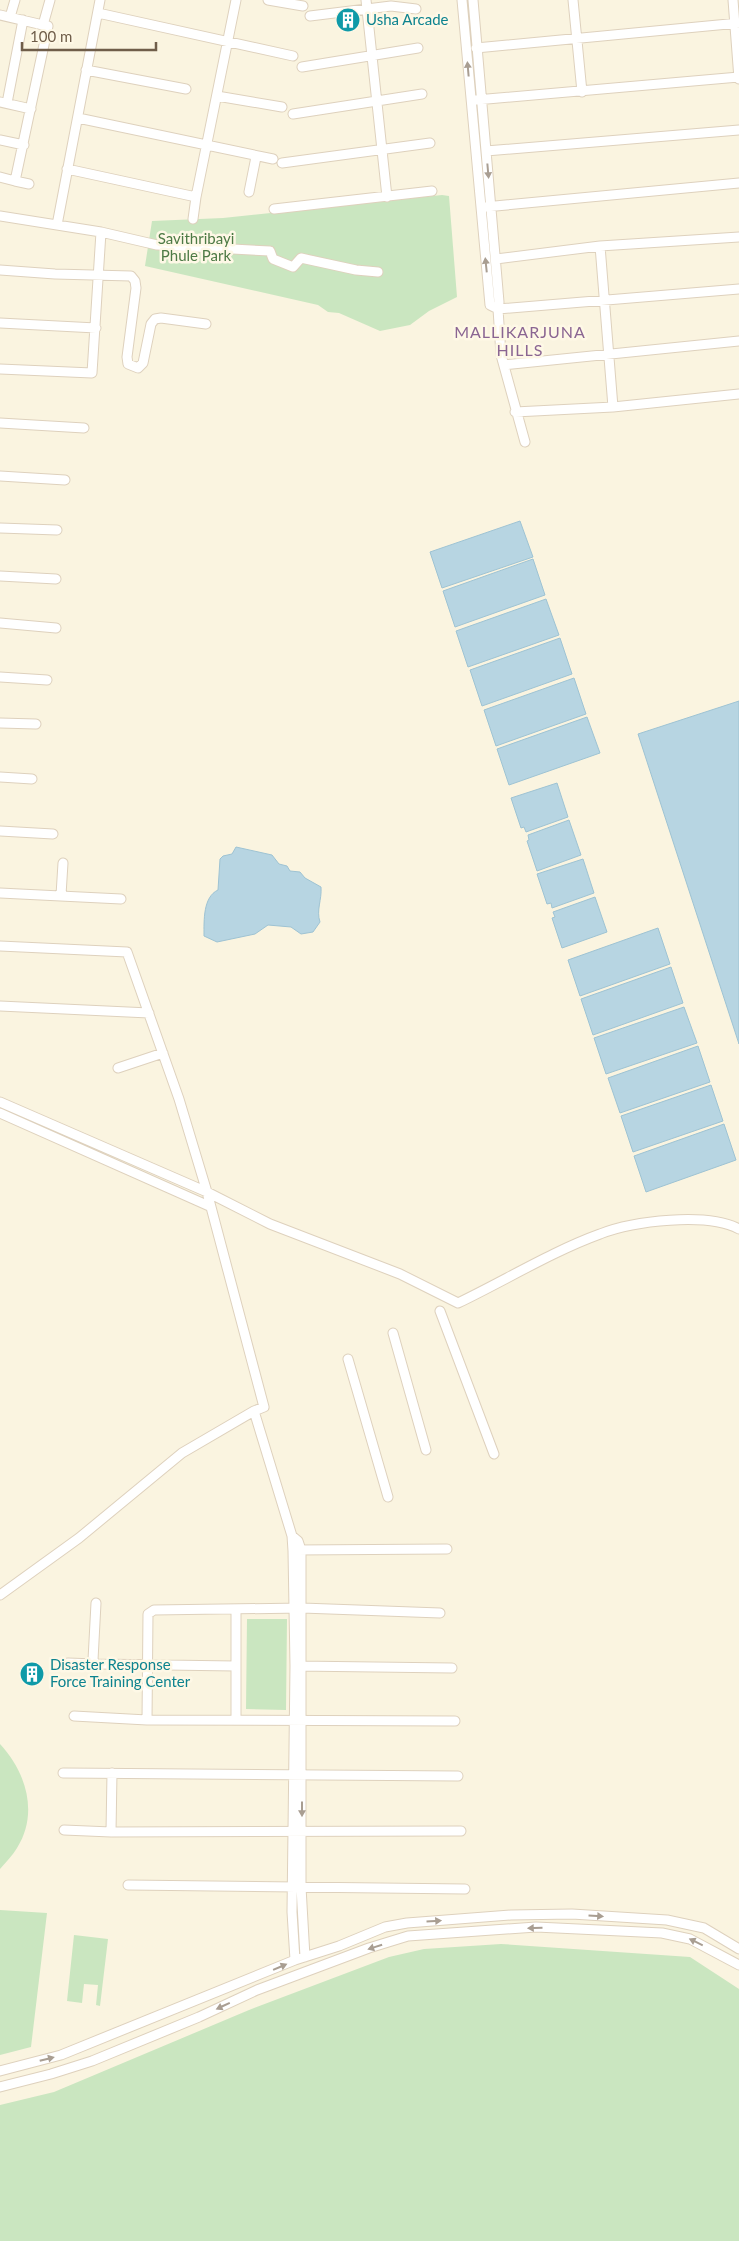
<svg xmlns="http://www.w3.org/2000/svg" width="739" height="2241" font-family="Lato,sans-serif">
  <style>
    .green { fill: #cae6c0 }
    .water { fill: #b7d5e2; stroke: #9ec3d3 }
    .lines { fill: none; stroke-linecap: round; stroke-linejoin: round }
    .minor-casing { stroke: #ded1bd; stroke-width: 11 }
    .minor { stroke: #fff; stroke-width: 9 }
    .oneway { fill: #a99e92 }
    .labels { text-anchor: middle; stroke-width: 5; stroke-linejoin: round; paint-order: stroke }
    .culture-label { font-size: 15px; fill: #0d838f; stroke: #fef8e6; text-anchor: start }
    .park-label { font-size: 15px; fill: #4d7a45; stroke: #fef8e6 }
    .neighbourhood-label { font-size: 16px; letter-spacing: 1px; fill: #8a6592; stroke: #fef8e6 }
  </style>
  <rect width="100%" height="100%" fill="#faf4e0"/>
  <path class="green" d="M 442,195 L 449,196 L 457,297 L 429,311 L 410,325 L 380,331 L 339,313 L 328,312 L 318,305 L 145,266 L 152,221 L 223,218 Z
    M 247,1619 L 287,1619 L 286,1710 L 246,1709 Z
    M 0,1744 C 26,1772 39,1813 17,1848 C 13,1855 6,1862 0,1869 Z
    M 0,1910 L 47,1913 L 31,2047 L 0,2055 Z
    M 74,1935 L 108,1939 L 100,2006 L 96,2005 L 98,1985 L 84,1984 L 82,2003 L 67,2001 Z
    M 501,1944 L 690,1957 L 739,1989 L 739,2241 L 0,2241 L 0,2105 L 54,2092 L 249,2010 L 389,1957 L 424,1949 Z"/>
  <path class="water" d="M 520,521 L 533,557 L 442,588 L 430,552 Z
    M 533,559 L 545,595 L 455,627 L 443,591 Z
    M 546,599 L 559,635 L 468,667 L 456,631 Z
    M 560,638 L 572,674 L 482,706 L 470,670 Z
    M 574,678 L 586,714 L 496,746 L 484,710 Z
    M 739,701 L 739,1044 L 638,734 Z
    M 587,717 L 600,753 L 509,785 L 497,749 Z
    M 557,783 L 568,817 L 526,832 L 524,827 L 521,828 L 511,798 Z
    M 569,820 L 581,855 L 537,871 L 527,841 L 529,840 L 528,835 Z
    M 236,847 L 272,855 L 279,864 L 287,866 L 290,871 L 300,872 L 305,878 L 321,887 C 322,900 316,910 320,922 L 313,932 L 301,934 L 291,927 L 268,925 L 255,934 L 217,942 L 204,936 C 204,920 203,897 218,890 L 220,859 L 223,856 L 232,854 Z
    M 583,859 L 594,893 L 552,908 L 551,903 L 547,904 L 537,874 Z
    M 595,897 L 607,932 L 562,948 L 552,918 L 555,917 L 553,912 Z
    M 658,928 L 670,964 L 580,996 L 568,960 Z
    M 671,967 L 683,1003 L 593,1035 L 581,999 Z
    M 684,1007 L 697,1043 L 606,1074 L 594,1038 Z
    M 698,1046 L 710,1082 L 620,1113 L 608,1078 Z
    M 711,1085 L 723,1121 L 633,1152 L 621,1116 Z
    M 724,1124 L 736,1160 L 646,1192 L 634,1156 Z"/>
  <g class="lines">
    <defs>
      <path id="minor" d="M 268,0 L 303,6
        M 366,0 L 387,197
        M 462,0 L 490,305 L 498,309 L 739,289
        M 473,0 L 499,302 L 498,309 L 501,355 L 525,442
        M 573,0 L 582,92
        M 733,0 L 739,79
        M 98,13 L 293,56
        M 0,15 L 43,25
        M 310,16 L 391,6 L 416,9
        M 10,17 L 15,0
        M 476,48 L 739,23
        M 302,67 L 418,48
        M 86,70 L 186,89
        M 217,96 L 282,107
        M 476,100 L 739,77
        M 0,102 L 31,109
        M 7,103 L 23,20
        M 293,114 L 422,94
        M 78,118 L 273,159
        M 0,140 L 24,145
        M 486,151 L 739,130
        M 282,163 L 430,143
        M 67,169 L 196,197 L 236,0
        M 0,177 L 15,181 L 48,26 L 43,25 L 50,0
        M 15,181 L 29,184
        M 249,192 L 256,157
        M 485,207 L 739,183
        M 274,209 L 432,191
        M 0,216 L 101,232 L 157,245 L 270,251 L 273,259 L 293,267 L 301,258 L 356,270 L 378,272
        M 193,219 L 196,197
        M 57,225 L 100,0
        M 600,246 L 613,407
        M 496,259 L 600,246 L 739,237
        M 0,270 L 55,274 L 131,276 L 135,281 L 136,288 L 127,357 L 128,364 L 138,368 L 143,363 L 151,324 L 155,319 L 161,318 L 206,324
        M 0,323 L 96,328
        M 504,365 L 739,341
        M 0,369 L 92,373 L 101,232
        M 515,412 L 613,407 L 739,394
        M 0,423 L 84,428
        M 0,476 L 65,480
        M 0,528 L 57,530
        M 0,576 L 56,579
        M 0,623 L 56,628
        M 0,677 L 47,680
        M 0,723 L 36,724
        M 0,777 L 32,779
        M 0,831 L 53,834
        M 0,893 L 121,899
        M 61,895 L 63,863
        M 0,946 L 127,952 L 179,1099 L 207,1192 L 264,1407 L 254,1411 L 292,1536 L 293,1551 L 295,1666 L 292,1912 L 295,1960
        M 0,1006 L 149,1013
        M 118,1068 L 163,1053
        M 0,1102 L 207,1192 L 270,1224 L 400,1274 L 458,1303 C 504,1281 553,1251 600,1234 C 633,1221 707,1212 739,1229
        M 0,1113 L 209,1206
        M 440,1311 L 494,1454
        M 393,1333 L 426,1450
        M 348,1359 L 388,1497
        M 292,1536 L 298,1541 L 301,1550 L 301,1887 L 305,1957
        M 296,1550 L 447,1549
        M 0,1595 L 79,1538 L 182,1453 L 254,1411
        M 96,1603 L 93,1660 L 96,1664 L 235,1666
        M 236,1609 L 236,1720
        M 68,1663 L 96,1664
        M 297,1666 L 452,1668
        M 74,1716 L 147,1720 L 455,1721
        M 147,1720 L 148,1614 L 154,1610 L 302,1608 L 440,1613
        M 63,1773 L 458,1776
        M 64,1830 L 111,1832 L 461,1831
        M 111,1832 L 112,1773
        M 128,1885 L 465,1889
        M 0,2071 L 61,2055 L 295,1960 L 339,1946 L 385,1927 L 407,1923 L 511,1915 L 572,1914 L 667,1920 L 704,1928 L 739,1949
        M 0,2087 L 51,2074 L 92,2061 L 199,2017 L 257,1990 L 369,1948 L 408,1936 L 536,1927 L 662,1933 L 690,1939 L 739,1965"/>
    </defs>
    <use href="#minor" class="minor-casing"/>
    <use href="#minor" class="minor"/>
  </g>
  <defs><path id="oneway-solid" d="M-6-.8H1V-3.2L6.5 0L1 3.2V.8H-6Z" transform="scale(1.25)"/></defs>
  <g class="oneway">
    <use href="#oneway-solid" transform="translate(468 69) rotate(-95)"/>
    <use href="#oneway-solid" transform="translate(488 171) rotate(85)"/>
    <use href="#oneway-solid" transform="translate(486 265) rotate(-96)"/>
    <use href="#oneway-solid" transform="translate(302 1809) rotate(90)"/>
    <use href="#oneway-solid" transform="translate(596 1916) rotate(4)"/>
    <use href="#oneway-solid" transform="translate(434 1921) rotate(-4)"/>
    <use href="#oneway-solid" transform="translate(535 1928) rotate(178)"/>
    <use href="#oneway-solid" transform="translate(696 1942) rotate(-154)"/>
    <use href="#oneway-solid" transform="translate(375 1947) rotate(162)"/>
    <use href="#oneway-solid" transform="translate(280 1967) rotate(-23)"/>
    <use href="#oneway-solid" transform="translate(223 2006) rotate(155)"/>
    <use href="#oneway-solid" transform="translate(47 2059) rotate(-14)"/>
  </g>
  <defs>
    <symbol id="building-disc" viewBox="-11 -11 22 22"><circle r="9.5" fill="#0f9aa8" stroke="#fef8e6"/><path d="M-4-6H4V6H1V3H-1V6H-4ZM-2.5-4.3h1.7v1.8h-1.7ZM.8-4.3h1.7v1.8H.8ZM-2.5-1h1.7V.8h-1.7ZM.8-1h1.7V.8H.8Z" fill="#fff"/></symbol>
  </defs>
  <g fill-rule="evenodd">
    <use href="#building-disc" x="334" y="6" width="28" height="28"/>
    <use href="#building-disc" x="18" y="1660" width="28" height="28"/>
  </g>
  <g class="labels">
    <g class="culture-label">
      <text x="366" y="25">Usha Arcade</text>
      <text x="50" y="1670">Disaster Response<tspan x="50" dy="17">Force Training Center</tspan></text>
    </g>
    <g class="park-label">
      <text x="196" y="244">Savithribayi<tspan x="196" dy="17">Phule Park</tspan></text>
    </g>
    <g class="neighbourhood-label">
      <text x="520" y="338">MALLIKARJUNA<tspan x="520" dy="18">HILLS</tspan></text>
    </g>
  </g>
  <path d="M22 42v8h134v-8" fill="none" stroke="#6f5d49" stroke-width="2.5"/>
  <text x="30" y="42" font-size="15" fill="#6f5d49" stroke="#fef8e6" stroke-width="4" paint-order="stroke">100 m</text>
</svg>
